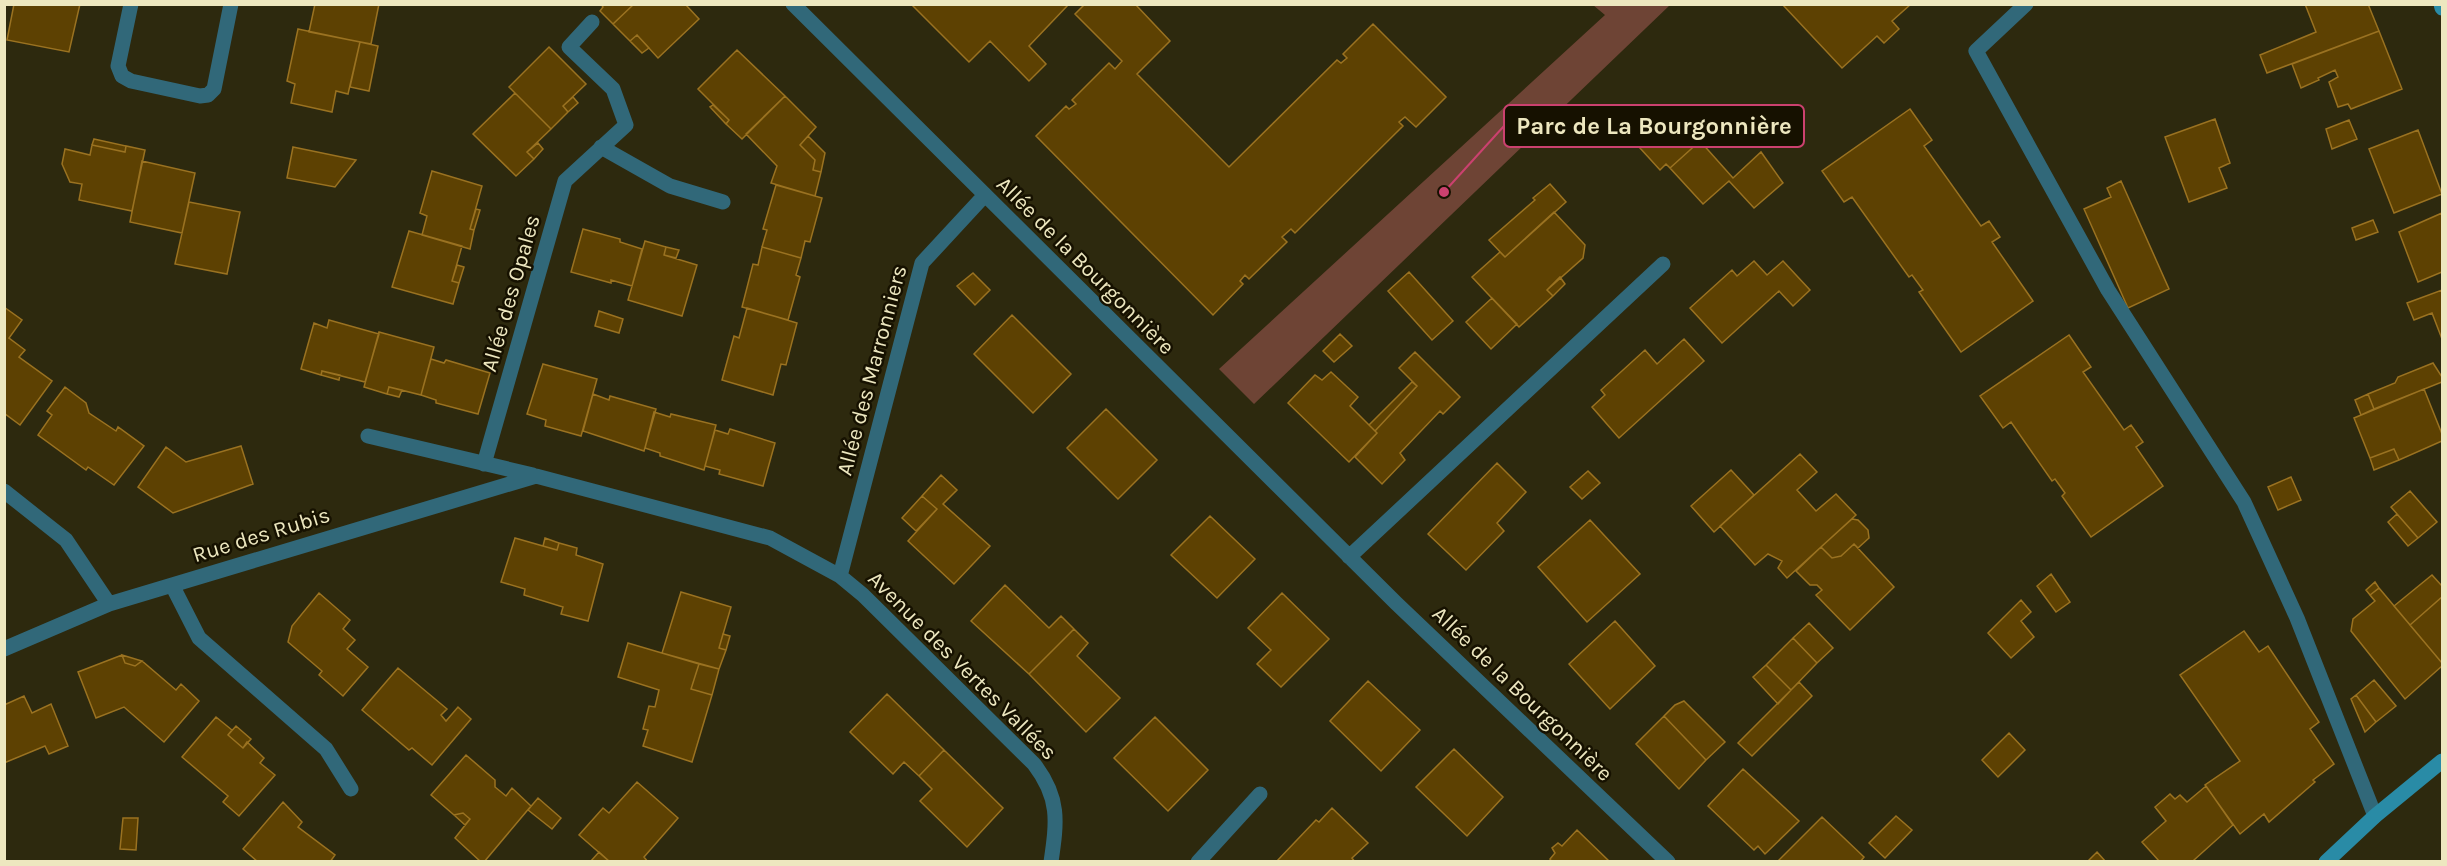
<svg xmlns="http://www.w3.org/2000/svg" width="2447" height="866" font-family="Karla,sans-serif">
  <style>
    .green { fill: #6e4435 }
    .building { fill: #5d4102; stroke: #9a7221; stroke-width: 1.5 }
    .lines { fill: none; stroke-linecap: round; stroke-linejoin: round }
    .lane { stroke: #316879; stroke-width: 15 }
    .street { stroke: #316879; stroke-width: 15 }
    .secondary { stroke: #298ba6; stroke-width: 15 }
    .labels { text-anchor: middle; stroke-width: 5; stroke-linejoin: round; paint-order: stroke }
    .street-label { font-size: 22px; fill: #ede7bf; stroke: #161100 }
    .leader { fill: none; stroke: #cb416f; stroke-width: 2 }
    .callout-dot { fill: #cb416f; stroke: #161100; stroke-width: 2 }
    .callout { fill: #161100; stroke: #cb416f; stroke-width: 2 }
    .callout-label { font-size: 24px; text-anchor: middle; font-weight: bold; fill: #ede7bf }
  </style>
  <rect width="100%" height="100%" fill="#2d290e"/>
  <path class="green" d="M 1593,5 L 1670,5 L 1254,404 L 1219,369 L 1605,15 Z"/>
  <path class="building" d="M 14,4 L 80,4 L 69,52 L 7,40 Z
    M 315,4 L 379,4 L 371,44 L 309,32 Z
    M 601,4 L 634,4 L 613,24 L 600,11 L 603,7 Z
    M 634,4 L 685,4 L 699,19 L 658,58 L 637,35 L 630,41 L 613,24 Z
    M 911,4 L 1069,4 L 1029,46 L 1046,64 L 1029,81 L 990,41 L 969,62 Z
    M 1085,4 L 1135,4 L 1170,41 L 1137,74 L 1229,167 L 1337,60 L 1341,63 L 1347,58 L 1343,54 L 1373,24 L 1446,97 L 1416,127 L 1405,117 L 1399,122 L 1403,126 L 1295,233 L 1291,229 L 1282,237 L 1287,242 L 1249,279 L 1245,275 L 1240,281 L 1243,284 L 1213,315 L 1036,136 L 1066,106 L 1069,109 L 1076,104 L 1072,100 L 1109,63 L 1115,69 L 1122,61 L 1075,14 Z
    M 1782,4 L 1911,4 L 1892,21 L 1899,29 L 1884,43 L 1877,36 L 1842,68 Z
    M 2305,4 L 2368,4 L 2379,31 L 2267,73 L 2260,55 L 2316,32 Z
    M 298,29 L 360,42 L 348,94 L 336,91 L 332,112 L 291,103 L 295,84 L 287,81 Z
    M 2379,31 L 2402,89 L 2351,109 L 2348,104 L 2338,107 L 2329,82 L 2338,77 L 2335,70 L 2318,78 L 2319,80 L 2301,88 L 2292,64 Z
    M 637,35 L 649,48 L 642,53 L 630,41 Z
    M 360,42 L 378,46 L 369,91 L 350,87 Z
    M 549,47 L 586,84 L 563,106 L 568,112 L 551,129 L 509,87 Z
    M 737,50 L 785,96 L 742,139 L 726,124 L 729,120 L 698,89 Z
    M 515,93 L 551,129 L 527,152 L 534,159 L 516,176 L 473,134 Z
    M 785,96 L 816,127 L 800,145 L 815,160 L 813,170 L 821,172 L 815,196 L 771,183 L 777,166 L 746,134 Z
    M 573,97 L 578,103 L 568,112 L 563,106 Z
    M 713,105 L 729,120 L 726,124 L 710,107 Z
    M 1910,109 L 1932,140 L 1924,146 L 1981,226 L 1989,221 L 2000,237 L 1992,242 L 2033,301 L 1961,352 L 1919,292 L 1923,290 L 1912,275 L 1909,277 L 1852,197 L 1844,202 L 1822,171 Z
    M 1676,116 L 1700,141 L 1670,168 L 1666,164 L 1660,170 L 1640,148 Z
    M 2215,119 L 2230,163 L 2219,168 L 2227,188 L 2189,202 L 2165,137 Z
    M 2349,120 L 2357,139 L 2332,149 L 2326,129 Z
    M 2418,130 L 2442,194 L 2394,213 L 2369,149 Z
    M 808,136 L 825,153 L 821,172 L 813,170 L 815,160 L 800,145 Z
    M 94,139 L 126,146 L 125,152 L 92,145 Z
    M 1700,141 L 1733,178 L 1761,152 L 1783,183 L 1754,208 L 1729,181 L 1703,204 L 1670,168 Z
    M 538,143 L 543,149 L 534,159 L 527,152 Z
    M 92,145 L 125,152 L 126,146 L 145,150 L 132,211 L 79,200 L 82,184 L 70,182 L 62,164 L 65,149 L 90,155 Z
    M 293,147 L 356,160 L 335,187 L 287,178 Z
    M 142,161 L 195,173 L 182,233 L 130,222 Z
    M 432,171 L 482,186 L 470,229 L 474,230 L 470,249 L 422,235 L 427,216 L 420,213 Z
    M 2121,181 L 2169,289 L 2128,308 L 2084,209 L 2111,197 L 2107,188 Z
    M 1550,184 L 1566,202 L 1505,257 L 1489,240 L 1535,200 L 1533,198 Z
    M 776,185 L 822,198 L 810,242 L 805,241 L 801,258 L 762,247 L 767,230 L 763,229 Z
    M 189,202 L 240,212 L 227,274 L 175,264 Z
    M 476,209 L 480,210 L 474,230 L 470,229 Z
    M 1554,212 L 1585,245 L 1583,258 L 1547,290 L 1553,296 L 1519,327 L 1472,277 L 1500,252 L 1505,257 Z
    M 2442,213 L 2442,272 L 2418,282 L 2399,232 Z
    M 2373,220 L 2378,232 L 2356,240 L 2352,228 Z
    M 583,229 L 620,239 L 620,242 L 642,249 L 632,286 L 611,280 L 611,283 L 571,272 Z
    M 409,231 L 462,246 L 452,281 L 459,283 L 453,304 L 392,287 Z
    M 645,241 L 666,247 L 664,255 L 697,265 L 682,316 L 628,300 Z
    M 666,247 L 679,250 L 676,258 L 664,255 Z
    M 762,247 L 801,258 L 796,275 L 800,277 L 788,320 L 742,307 L 753,264 L 758,265 Z
    M 1754,261 L 1767,275 L 1783,261 L 1810,290 L 1793,306 L 1779,291 L 1722,343 L 1690,308 L 1732,270 L 1737,276 Z
    M 457,265 L 464,267 L 459,283 L 452,281 Z
    M 1409,272 L 1453,321 L 1432,340 L 1388,291 Z
    M 973,273 L 990,290 L 975,305 L 957,286 Z
    M 1560,277 L 1565,284 L 1553,296 L 1547,290 Z
    M 2442,290 L 2442,339 L 2432,313 L 2414,320 L 2407,303 Z
    M 1492,298 L 1517,324 L 1491,349 L 1466,322 Z
    M 4,307 L 22,320 L 9,338 L 25,350 L 19,357 L 52,381 L 20,425 L 4,413 Z
    M 747,308 L 797,323 L 786,365 L 781,364 L 773,395 L 722,380 L 734,336 L 739,338 Z
    M 599,311 L 623,319 L 619,333 L 595,326 Z
    M 1012,315 L 1071,374 L 1033,413 L 974,354 Z
    M 329,320 L 379,334 L 365,382 L 322,371 L 321,375 L 301,369 L 314,323 L 327,328 Z
    M 379,332 L 434,347 L 421,395 L 389,387 L 387,394 L 364,387 Z
    M 1340,334 L 1352,346 L 1334,362 L 1323,351 Z
    M 2069,335 L 2091,367 L 2083,372 L 2124,430 L 2131,425 L 2143,442 L 2136,447 L 2163,486 L 2091,537 L 2062,496 L 2065,493 L 2055,479 L 2052,481 L 2011,422 L 2003,428 L 1980,396 Z
    M 1684,339 L 1704,361 L 1619,438 L 1592,407 L 1605,395 L 1601,390 L 1645,350 L 1657,364 Z
    M 1415,352 L 1460,397 L 1443,414 L 1440,411 L 1400,453 L 1405,460 L 1382,484 L 1355,457 L 1377,433 L 1375,431 L 1417,386 L 1399,368 Z
    M 431,359 L 444,363 L 446,360 L 490,373 L 478,414 L 436,403 L 436,400 L 421,395 Z
    M 2433,363 L 2442,377 L 2442,382 L 2374,409 L 2368,394 L 2395,383 L 2398,377 Z
    M 543,364 L 597,379 L 581,436 L 545,426 L 546,420 L 527,414 Z
    M 322,371 L 340,375 L 339,380 L 321,375 Z
    M 1331,372 L 1358,397 L 1350,406 L 1377,433 L 1349,462 L 1288,403 L 1315,375 L 1322,380 Z
    M 1412,382 L 1417,386 L 1375,431 L 1369,425 Z
    M 65,387 L 86,403 L 89,413 L 116,431 L 118,427 L 144,446 L 114,485 L 88,467 L 86,470 L 38,435 L 52,415 L 47,411 Z
    M 389,387 L 402,390 L 399,397 L 387,394 Z
    M 2424,389 L 2442,434 L 2442,441 L 2399,460 L 2394,449 L 2370,458 L 2354,418 Z
    M 593,394 L 609,400 L 610,396 L 656,409 L 644,451 L 583,431 Z
    M 2368,394 L 2374,409 L 2361,415 L 2355,400 Z
    M 1106,409 L 1157,460 L 1118,499 L 1067,448 Z
    M 654,412 L 670,417 L 671,414 L 716,425 L 704,470 L 660,456 L 660,453 L 645,448 Z
    M 730,429 L 775,443 L 763,486 L 719,474 L 720,470 L 705,466 L 715,430 L 728,434 Z
    M 241,446 L 253,484 L 173,513 L 138,487 L 166,447 L 186,462 Z
    M 2394,449 L 2399,460 L 2374,470 L 2370,458 Z
    M 1800,454 L 1817,472 L 1797,490 L 1816,511 L 1836,494 L 1856,515 L 1787,578 L 1778,568 L 1782,561 L 1768,554 L 1755,565 L 1720,526 Z
    M 1497,463 L 1526,492 L 1497,523 L 1504,531 L 1466,570 L 1428,534 Z
    M 1731,470 L 1754,495 L 1714,532 L 1691,506 Z
    M 1588,471 L 1600,483 L 1582,499 L 1570,487 Z
    M 941,475 L 957,490 L 943,504 L 990,546 L 954,584 L 908,541 L 937,509 L 922,496 Z
    M 2291,477 L 2301,500 L 2278,510 L 2268,487 Z
    M 2410,491 L 2437,522 L 2418,538 L 2391,507 Z
    M 922,496 L 937,509 L 916,531 L 902,518 Z
    M 2397,514 L 2418,538 L 2408,546 L 2388,522 Z
    M 1210,516 L 1255,559 L 1217,598 L 1171,555 Z
    M 1852,519 L 1858,520 L 1868,530 L 1869,538 L 1858,548 L 1854,544 L 1841,556 L 1832,558 L 1821,547 Z
    M 1590,520 L 1640,574 L 1587,622 L 1538,567 Z
    M 515,538 L 557,550 L 559,543 L 577,548 L 576,555 L 603,564 L 588,621 L 561,614 L 563,607 L 524,595 L 525,589 L 501,582 Z
    M 545,538 L 559,543 L 557,550 L 543,546 Z
    M 1854,544 L 1894,587 L 1850,630 L 1816,595 L 1822,590 L 1817,585 L 1810,585 L 1796,571 L 1821,547 L 1832,558 L 1841,556 Z
    M 2051,574 L 2070,602 L 2056,612 L 2037,586 Z
    M 2432,575 L 2442,586 L 2442,597 L 2410,625 L 2394,606 Z
    M 2375,582 L 2379,588 L 2370,595 L 2366,590 Z
    M 1005,585 L 1049,628 L 1061,616 L 1074,629 L 1029,674 L 971,621 Z
    M 2379,588 L 2442,663 L 2442,666 L 2405,699 L 2351,631 L 2353,619 L 2375,601 L 2370,595 Z
    M 681,592 L 731,607 L 719,648 L 726,650 L 719,669 L 662,653 Z
    M 319,593 L 350,620 L 343,629 L 355,640 L 347,649 L 368,667 L 343,696 L 319,675 L 322,671 L 288,642 L 292,626 Z
    M 1282,593 L 1329,639 L 1281,687 L 1257,664 L 1271,650 L 1248,628 Z
    M 2442,597 L 2442,663 L 2410,625 Z
    M 2021,600 L 2031,612 L 2021,621 L 2034,637 L 2011,658 L 1988,633 Z
    M 1615,621 L 1655,666 L 1610,709 L 1569,664 Z
    M 1809,623 L 1833,648 L 1817,663 L 1793,638 Z
    M 1074,629 L 1088,643 L 1077,656 L 1120,698 L 1086,732 L 1029,674 Z
    M 2244,631 L 2259,652 L 2268,646 L 2319,722 L 2310,729 L 2334,764 L 2313,780 L 2315,782 L 2269,822 L 2264,814 L 2240,834 L 2205,785 L 2240,761 L 2180,675 Z
    M 723,634 L 730,636 L 726,650 L 719,648 Z
    M 1793,638 L 1817,663 L 1791,690 L 1766,665 Z
    M 628,643 L 699,664 L 691,689 L 712,695 L 692,762 L 643,746 L 648,730 L 643,729 L 649,706 L 655,707 L 659,690 L 618,677 Z
    M 122,655 L 125,663 L 135,666 L 142,661 L 176,690 L 181,684 L 199,701 L 164,742 L 124,707 L 96,718 L 78,672 Z
    M 122,655 L 142,661 L 135,666 L 125,663 Z
    M 699,664 L 719,669 L 712,695 L 691,689 Z
    M 1766,665 L 1791,690 L 1778,704 L 1753,677 Z
    M 398,668 L 447,709 L 441,715 L 446,721 L 458,707 L 471,719 L 432,765 L 412,748 L 409,750 L 362,710 Z
    M 2374,680 L 2396,706 L 2376,722 L 2356,695 Z
    M 1368,681 L 1420,730 L 1381,771 L 1330,721 Z
    M 1799,682 L 1812,696 L 1752,756 L 1738,743 Z
    M 887,694 L 944,750 L 919,776 L 904,762 L 893,774 L 850,732 Z
    M 2356,695 L 2376,722 L 2365,732 L 2351,699 Z
    M 24,696 L 32,713 L 51,704 L 68,746 L 49,754 L 45,746 L 4,763 L 4,705 Z
    M 1684,701 L 1725,742 L 1706,760 L 1664,716 L 1675,705 Z
    M 1664,716 L 1706,760 L 1679,789 L 1636,744 Z
    M 216,717 L 232,730 L 228,735 L 243,748 L 247,742 L 264,758 L 260,763 L 275,775 L 239,816 L 223,802 L 228,796 L 182,757 Z
    M 1155,717 L 1208,770 L 1168,811 L 1114,758 Z
    M 236,726 L 251,739 L 243,748 L 228,735 Z
    M 2009,733 L 2025,750 L 1998,777 L 1982,760 Z
    M 1454,749 L 1503,797 L 1467,836 L 1416,787 Z
    M 944,750 L 1003,808 L 967,847 L 920,801 L 932,789 L 919,776 Z
    M 466,755 L 495,780 L 495,787 L 506,796 L 512,788 L 531,806 L 484,862 L 481,862 L 455,838 L 470,819 L 463,813 L 454,815 L 431,795 Z
    M 1743,769 L 1799,821 L 1765,854 L 1758,846 L 1754,850 L 1708,806 Z
    M 637,782 L 678,818 L 644,857 L 648,862 L 610,862 L 579,835 L 603,808 L 609,813 Z
    M 2206,786 L 2233,825 L 2194,860 L 2196,862 L 2160,862 L 2142,842 L 2166,821 L 2155,807 L 2170,794 L 2175,799 L 2180,795 L 2187,802 Z
    M 538,798 L 561,818 L 552,829 L 528,810 Z
    M 283,802 L 302,822 L 298,827 L 335,855 L 330,862 L 258,862 L 243,849 Z
    M 1332,808 L 1368,843 L 1352,858 L 1355,862 L 1276,862 L 1316,820 L 1319,822 Z
    M 463,813 L 470,819 L 465,825 L 454,815 Z
    M 1896,816 L 1912,830 L 1885,858 L 1869,843 Z
    M 1822,817 L 1864,857 L 1860,862 L 1777,862 Z
    M 123,818 L 138,818 L 136,850 L 120,849 Z
    M 1577,830 L 1610,862 L 1552,862 L 1550,859 L 1555,853 L 1552,848 L 1558,843 L 1562,846 Z
    M 599,852 L 610,862 L 590,862 Z
    M 2097,852 L 2106,862 L 2087,862 Z"/>
  <g class="lines">
    <path class="lane" d="M 2026,4 L 1976,51 L 2108,290 L 2244,502 L 2297,618 L 2375,816"/>
    <path class="street" d="M 131,4 L 118,66 L 122,76 L 131,81 L 200,96 L 208,95 L 214,89 L 231,4
      M 793,4 L 1396,603 L 1668,862
      M 601,147 L 670,186 L 723,202
      M 368,436 L 533,475
      M 484,464 L 565,181 L 626,125 L 613,89 L 569,47 L 592,22
      M 4,491 L 66,540 L 109,604
      M 1349,557 L 1663,264
      M 840,576 L 922,263 L 984,196
      M 172,585 L 199,638 L 326,749 L 351,789
      M 4,649 L 109,604 L 536,476 L 770,538 L 840,576 L 863,595 L 1034,764 C 1060,798 1057,821 1051,862
      M 1198,862 L 1260,794"/>
    <path class="secondary" d="M 2441,4 L 2442,8
      M 2326,862 L 2375,816 L 2442,761"/>
  </g>
  <g class="labels">
    <g class="street-label">
      <text transform="translate(1086 265) rotate(45)" y="8">Allée de la Bourgonnière</text>
      <text transform="translate(510 293) rotate(-74)" y="8">Allée des Opales</text>
      <text transform="translate(871 370) rotate(-75)" y="8">Allée des Marronniers</text>
      <text transform="translate(261 534) rotate(-17)" y="8">Rue des Rubis</text>
      <text transform="translate(963 665) rotate(45)" y="8">Avenue des Vertes Vallées</text>
      <text transform="translate(1523 693) rotate(44)" y="8">Allée de la Bourgonnière</text>
    </g>
  </g>
  <path class="leader" d="M1444 192L1504 126"/>
  <circle class="callout-dot" cx="1444" cy="192" r="6"/>
  <rect class="callout" x="1504" y="105" width="300" height="42" rx="6"/>
  <g class="callout-label">
    <text x="1654" y="134">Parc de La Bourgonnière</text>
  </g>
  <rect width="2447" height="866" fill="none" stroke="#ede7bf" stroke-width="12"/>
</svg>
